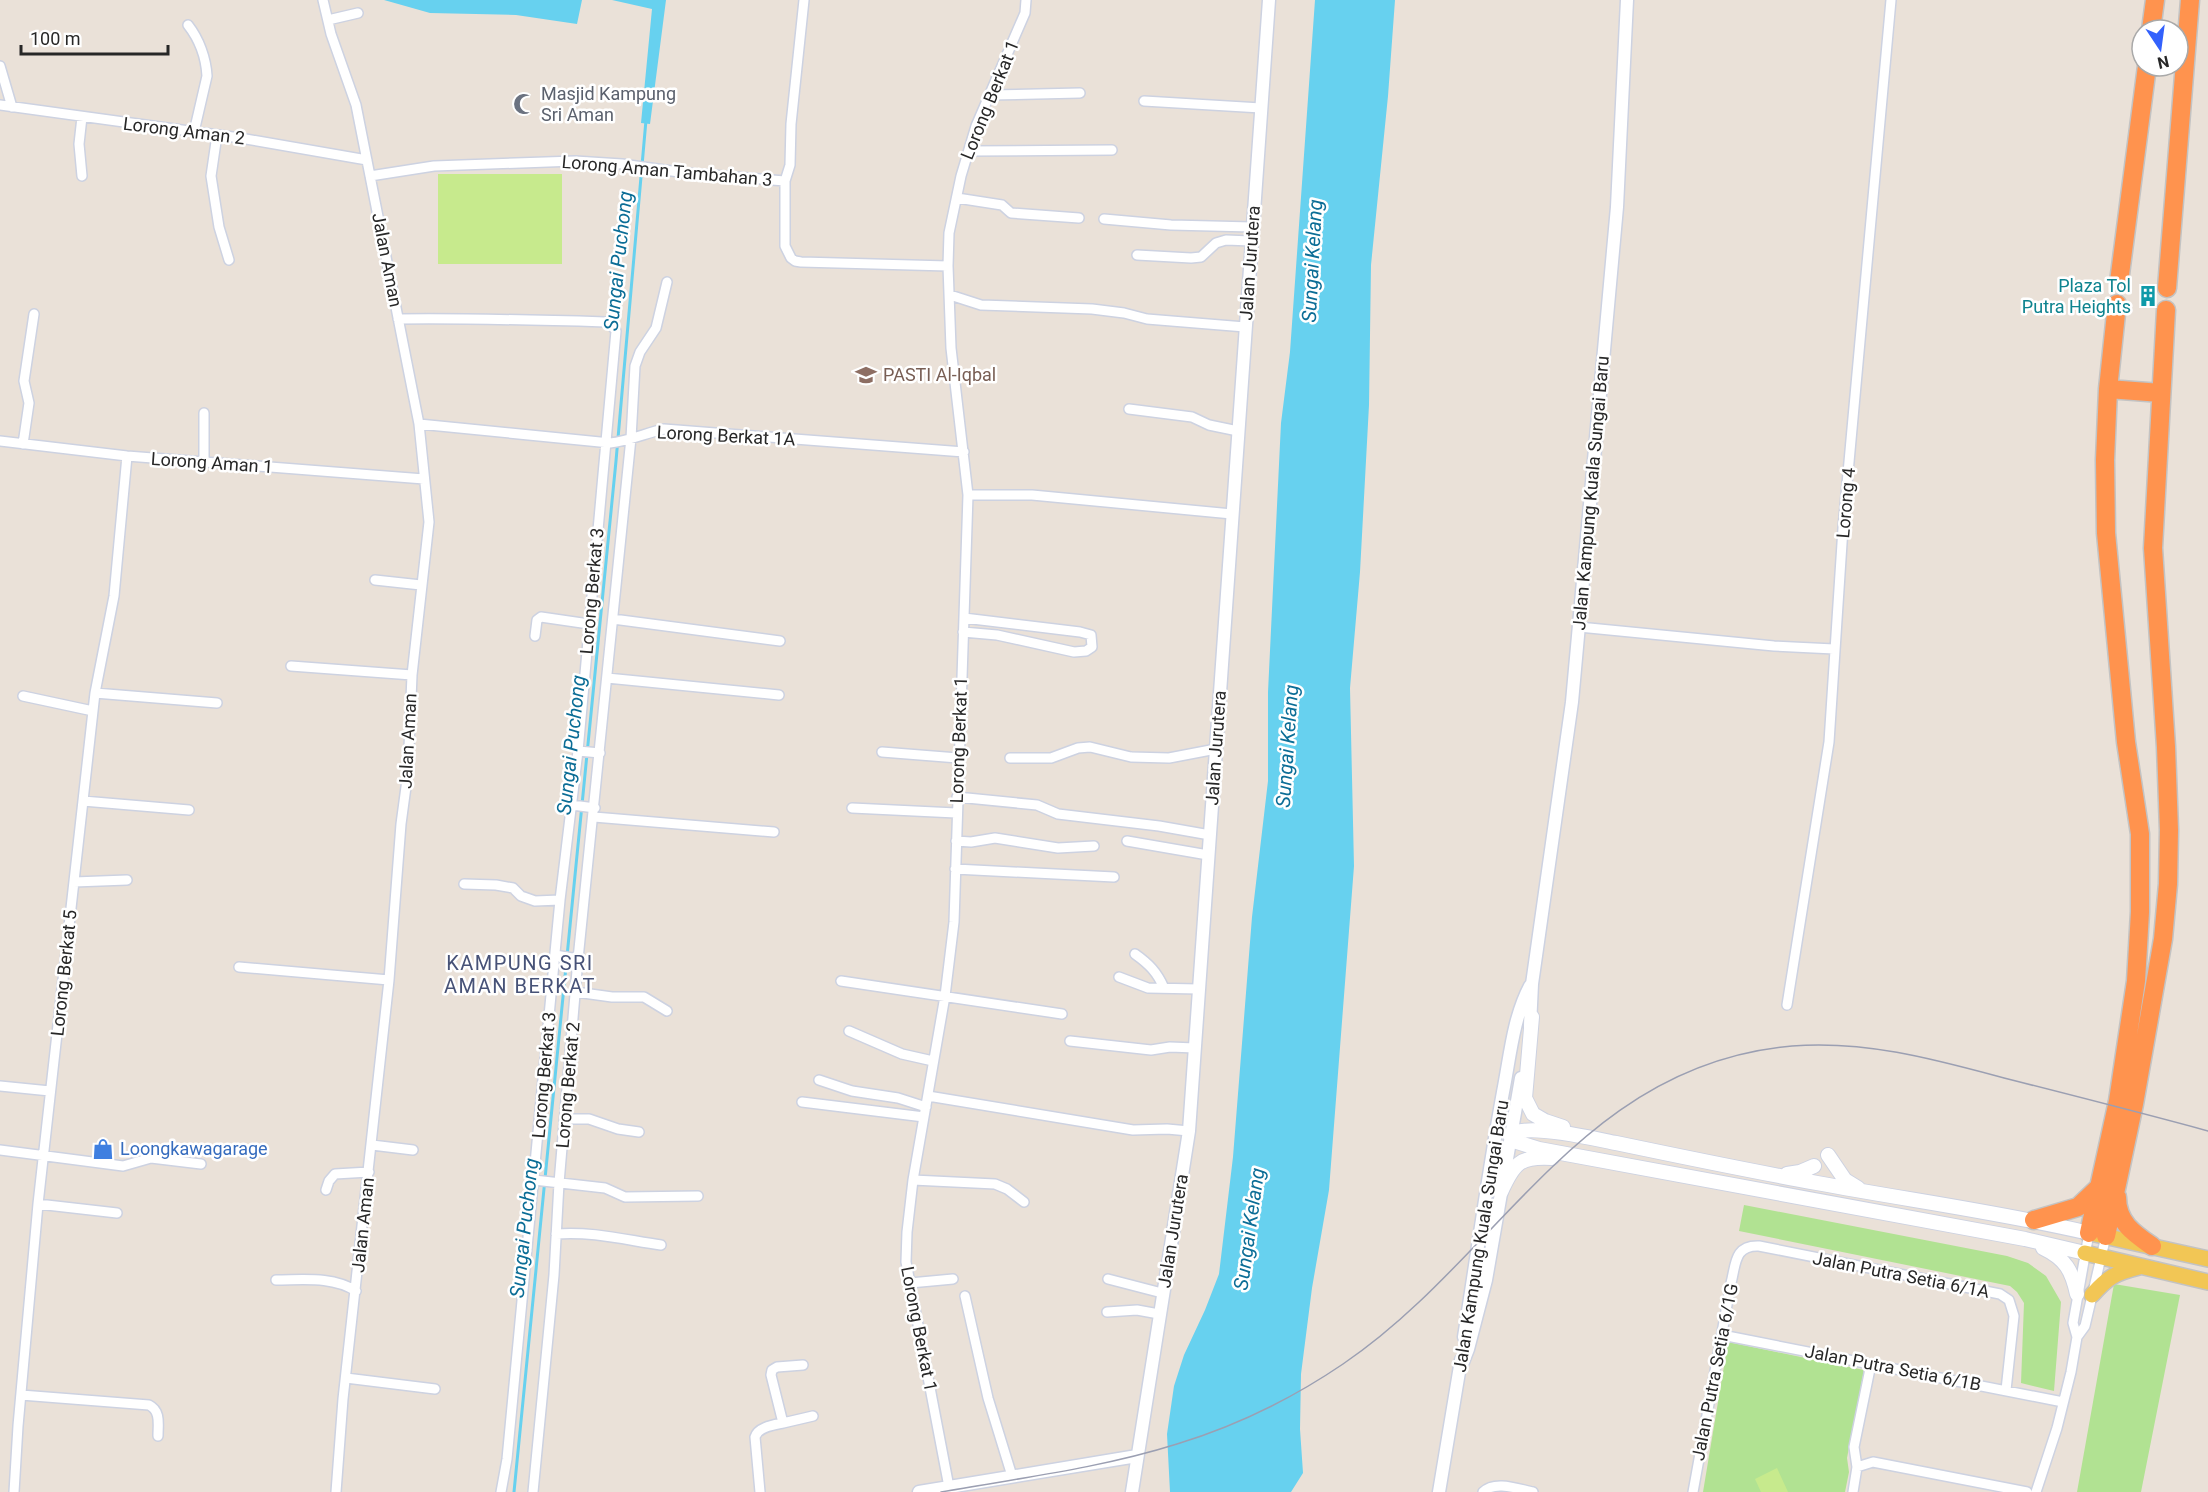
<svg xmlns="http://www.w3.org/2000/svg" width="2208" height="1492" font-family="Roboto,sans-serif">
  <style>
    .green { fill: #b1e292 }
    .pitch { fill: #c7ea8d }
    .water { fill: #67d1ef }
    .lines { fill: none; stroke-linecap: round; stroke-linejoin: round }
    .stream { stroke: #67d1ef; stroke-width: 3 }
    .minor-casing { stroke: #cdd2e1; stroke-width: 12 }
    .tertiary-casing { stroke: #cdd2e1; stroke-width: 15 }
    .secondary-casing { stroke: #cdd2e1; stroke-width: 16 }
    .primary-casing { stroke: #c3c3c3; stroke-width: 18 }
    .motorway-casing { stroke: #c3c3c3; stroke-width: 21 }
    .minor { stroke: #fff; stroke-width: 9 }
    .tertiary { stroke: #fff; stroke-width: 12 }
    .secondary { stroke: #fff; stroke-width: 14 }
    .primary { stroke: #f2c655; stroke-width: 15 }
    .motorway { stroke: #ff934e; stroke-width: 18 }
    .tram { stroke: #9b9fb2; stroke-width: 1.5 }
    .labels { text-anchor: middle; stroke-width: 5; stroke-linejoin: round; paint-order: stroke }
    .worship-label { font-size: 18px; fill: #5b616d; stroke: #fff; text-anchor: start }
    .street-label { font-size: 18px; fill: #272727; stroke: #fff }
    .culture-label { font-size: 18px; fill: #0d838f; stroke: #fff; text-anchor: end }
    .education-label { font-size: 18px; fill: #785e54; stroke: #fff; text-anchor: start }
    .shop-label { font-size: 18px; fill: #366cbe; stroke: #fff; text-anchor: start }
    .water-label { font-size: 20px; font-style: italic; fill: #0b6d96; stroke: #fff }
    .neighbourhood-label { font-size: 20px; letter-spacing: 1.5px; fill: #475277; stroke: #fff }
  </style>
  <rect width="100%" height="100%" fill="#eae1d8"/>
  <path class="green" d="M 1744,1205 L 2007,1256 L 2028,1263 L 2046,1276 L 2061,1302 L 2054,1391 L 2021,1383 L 2024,1303 L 2017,1292 L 2010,1286 L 1739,1231 Z
    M 2114,1284 L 2180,1295 L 2141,1492 L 2077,1492 Z
    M 1728,1342 L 1864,1370 L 1847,1458 L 1849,1472 L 1845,1492 L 1703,1492 Z"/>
  <path class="pitch" d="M 438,174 L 562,174 L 562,264 L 438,264 Z
    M 1777,1468 L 1788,1492 L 1761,1492 L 1755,1479 Z"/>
  <path class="water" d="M 384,0 L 582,0 L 577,24 L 516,15 L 430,13 Z
    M 612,0 L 666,0 L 650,124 L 641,123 L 652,9 Z
    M 1315,0 L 1395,0 L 1388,96 L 1371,265 L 1369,405 L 1360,572 L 1350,688 L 1354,866 L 1329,1190 L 1312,1288 L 1301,1374 L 1300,1429 L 1303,1473 L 1291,1492 L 1170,1492 L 1167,1434 L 1174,1386 L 1184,1355 L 1205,1310 L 1219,1274 L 1233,1157 L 1252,917 L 1268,781 L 1268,692 L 1281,423 L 1290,352 Z"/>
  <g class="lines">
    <path class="stream" d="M 514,1492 L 616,461 L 646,120"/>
    <defs>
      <path id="minor" d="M 323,0 L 331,34 L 356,105 L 419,424 L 429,522 L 412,675 L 408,772 L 401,824 L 389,980 L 343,1399 L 336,1492
        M 804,0 L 791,124 L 790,165 L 785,181 L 785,246 L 791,258 L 795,261 L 801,262 L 948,266
        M 328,20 L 358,13
        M 188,25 C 199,39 206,58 207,76 L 194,132
        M 0,66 L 12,107
        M 990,95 L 1080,93
        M 1144,101 L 1261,108
        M 0,105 L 240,138 L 367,160
        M 217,135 L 211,176 L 219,227 L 229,260
        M 969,151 L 1112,150
        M 82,176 L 79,144 L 82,117
        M 370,176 L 434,166 L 575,161 L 622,164 L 686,173 L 785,181
        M 957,198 L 1002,205 L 1011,213 L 1079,218
        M 1104,219 L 1171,225 L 1252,227
        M 1137,255 L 1191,258 L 1201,257 L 1216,243 L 1226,240 L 1251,241
        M 950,295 L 981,305 L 1092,309 L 1124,313 L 1147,319 L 1245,327
        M 398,319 C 469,318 538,320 609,322 L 616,331 L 578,751 L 560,900 L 507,1459 L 501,1492
        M 1129,409 L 1192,417 L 1209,425 L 1238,431
        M 419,424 L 610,443 C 629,441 646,433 664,429 L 964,452
        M 0,441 L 127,456 L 424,479
        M 23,444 L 29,403 L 24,381 L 34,314
        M 204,462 L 204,413
        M 968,495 L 1032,495 L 1232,514
        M 375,580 L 421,585
        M 613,619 L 780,641
        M 1579,627 L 1774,646 L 1834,649
        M 963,632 L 997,635 L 1074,652 L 1086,651 L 1092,647 L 1091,635 L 1080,632 L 964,618
        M 535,636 L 537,620 L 541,617 L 589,624
        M 291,666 L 412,675
        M 607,678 L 779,695
        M 95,693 L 217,703
        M 23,696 L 93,711
        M 578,751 L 600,753
        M 882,752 L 958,758
        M 1010,758 L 1051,758 L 1078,748 L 1090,747 L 1131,757 L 1169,758 L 1216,749
        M 957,797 L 1037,805 L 1058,814 L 1159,826 L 1210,835
        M 83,801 L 189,810
        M 572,805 L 595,808
        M 852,808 L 956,813
        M 594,817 L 774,832
        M 956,841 L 971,842 L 995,838 L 1058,848 L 1094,846
        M 1127,841 L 1208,855
        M 955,869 L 1114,877
        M 74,882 L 127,880
        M 464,884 L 496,885 L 513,888 L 521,896 L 535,901 L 560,900
        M 1135,954 C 1149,964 1157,972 1164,988
        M 555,955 L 578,959
        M 239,967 L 389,980
        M 1119,977 L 1148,988 L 1199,989
        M 841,981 L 1062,1014
        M 576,992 L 612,997 L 644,997 L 667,1011
        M 1787,1005 L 1829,742 L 1843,528 L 1891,0
        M 849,1031 L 902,1054 L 933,1061
        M 1070,1041 L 1151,1050 L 1170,1047 L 1195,1048
        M 819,1080 L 852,1091 L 898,1098 L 926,1107
        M 0,1086 L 50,1091
        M 928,1096 L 1133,1130 L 1167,1129 L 1189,1131
        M 802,1102 L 924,1117
        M 565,1119 L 589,1119 L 618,1129 L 639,1132
        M 372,1145 L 413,1150
        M 0,1150 L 123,1166 L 151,1158 L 201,1164
        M 534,1180 L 605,1188 L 625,1197 L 698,1196
        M 913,1180 L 995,1184 L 1007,1189 L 1024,1202
        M 326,1190 L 329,1181 L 335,1174 L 369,1172
        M 38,1204 L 117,1213
        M 556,1234 C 591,1231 626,1240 661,1245
        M 1108,1279 L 1162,1293
        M 276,1280 C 303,1280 332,1276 356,1291
        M 910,1283 L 953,1279
        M 965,1296 L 988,1398 L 1012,1476
        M 1107,1312 L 1137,1310 L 1159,1314
        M 1722,1335 L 2063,1402
        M 2077,1337 L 2085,1326 L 2106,1236
        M 346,1378 L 435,1389
        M 21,1395 L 149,1405 C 161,1411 158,1424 158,1436
        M 783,1423 L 813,1416
        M 1857,1467 L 1873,1462 L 2027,1492
        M 949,1487 L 906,1262 L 907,1232 L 913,1180 L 945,996 L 954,922 L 968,495 L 951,348 L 948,266 L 949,233 L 961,176 L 976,126 L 1025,13 L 1026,0
        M 14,1492 L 18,1426 L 38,1204 L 95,693 L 114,596 L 127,456
        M 533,1492 L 554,1275 L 559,1183 L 578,959 L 631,438 L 635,366 L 640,352 L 656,328 L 667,282
        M 760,1492 L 755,1437 C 758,1427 773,1425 783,1423 L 771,1375 L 772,1370 L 777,1367 L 803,1365
        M 1483,1492 C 1495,1480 1518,1489 1533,1492
        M 1693,1492 L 1731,1283 C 1736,1264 1734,1245 1759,1246 L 2000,1294 L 2009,1300 L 2014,1316 L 2006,1390
        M 1853,1492 L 1857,1467 L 1854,1447 L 1871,1364
        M 2036,1492 L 2057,1428 L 2071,1372 L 2077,1337 L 2073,1323 L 2089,1233"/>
      <path id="tertiary" d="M 1530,1026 L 1532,984 L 1572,702 L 1617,207 L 1627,0
        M 1464,1337 C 1477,1255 1488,1174 1503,1092 C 1510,1057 1513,1018 1530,986
        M 1461,1367 L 1468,1349 L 1486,1280 L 1521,1078
        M 919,1492 L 1137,1456
        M 1132,1492 L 1189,1131 L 1269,0
        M 1439,1492 L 1461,1360"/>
      <path id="secondary" d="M 1532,1017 L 1525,1098 L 1533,1114 L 1545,1121 L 1563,1127
        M 1828,1155 L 1845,1180 L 1858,1188
        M 1787,1174 L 1800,1172 L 1814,1166
        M 1501,1192 C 1514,1163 1520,1156 1552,1158
        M 2043,1248 C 2066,1259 2072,1271 2077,1294
        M 2085,1253 L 2025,1239 L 1539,1149 L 1517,1142 L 1510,1135 C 1526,1122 1595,1139 1616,1143 C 1683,1157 1750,1171 1817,1183 C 1908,1200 1999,1212 2089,1233"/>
      <path id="primary" d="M 2095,1234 L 2208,1259
        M 2085,1253 L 2208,1282
        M 2092,1295 C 2108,1277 2115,1273 2139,1267"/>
      <path id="motorway" d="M 2151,30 L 2155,0
        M 2119,282 L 2147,66
        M 2167,288 L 2190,0
        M 2108,389 L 2161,393
        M 2117,1197 C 2117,1222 2133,1233 2152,1246
        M 2034,1220 L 2078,1207 L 2099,1187
        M 2089,1233 L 2118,1101 L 2136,981 L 2140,912 L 2140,834 L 2126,742 L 2106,533 L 2105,460 L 2108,389 L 2117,304
        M 2106,1236 L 2134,1104 L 2163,939 L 2168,884 L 2169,830 L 2166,747 L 2153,548 L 2166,310"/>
    </defs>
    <use href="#minor" class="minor-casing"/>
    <use href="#tertiary" class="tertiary-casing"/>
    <use href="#secondary" class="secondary-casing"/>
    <use href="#primary" class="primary-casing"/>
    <use href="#motorway" class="motorway-casing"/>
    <use href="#minor" class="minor"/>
    <use href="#tertiary" class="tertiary"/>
    <use href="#secondary" class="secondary"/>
    <use href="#primary" class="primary"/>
    <use href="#motorway" class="motorway"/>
    <path class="tram" d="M 941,1492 C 1020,1478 1101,1468 1177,1444 C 1236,1426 1293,1398 1343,1364 C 1500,1258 1580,1064 1792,1046 C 1867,1040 1937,1060 2008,1079 C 2075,1096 2142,1113 2208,1131"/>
  </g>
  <defs>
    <symbol id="mosque-bare" viewBox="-9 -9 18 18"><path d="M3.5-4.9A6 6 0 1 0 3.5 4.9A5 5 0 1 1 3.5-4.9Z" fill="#6b7280" stroke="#fff" stroke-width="2.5" paint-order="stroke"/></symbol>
    <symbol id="building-bare" viewBox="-9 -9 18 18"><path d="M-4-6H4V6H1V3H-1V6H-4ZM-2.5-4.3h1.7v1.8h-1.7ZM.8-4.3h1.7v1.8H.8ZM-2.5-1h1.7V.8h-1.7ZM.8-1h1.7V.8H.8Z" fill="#0f9aa8" stroke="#fff" stroke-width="2.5" paint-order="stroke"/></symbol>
    <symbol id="school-bare" viewBox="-9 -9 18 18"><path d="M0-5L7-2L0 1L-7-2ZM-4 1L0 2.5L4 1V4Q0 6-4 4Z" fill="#8d6e63" stroke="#fff" stroke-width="2.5" paint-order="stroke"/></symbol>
    <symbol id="shop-bare" viewBox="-9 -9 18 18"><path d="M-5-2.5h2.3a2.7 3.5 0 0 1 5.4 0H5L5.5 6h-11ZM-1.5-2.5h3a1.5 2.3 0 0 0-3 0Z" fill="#3f7fe0" stroke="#fff" stroke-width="2.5" paint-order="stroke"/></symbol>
  </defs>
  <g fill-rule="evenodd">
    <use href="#mosque-bare" x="509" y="89" width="30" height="30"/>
    <use href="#building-bare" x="2133" y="281" width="30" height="30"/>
    <use href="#school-bare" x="851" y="360" width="30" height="30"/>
    <use href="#shop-bare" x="88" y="1134" width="30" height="30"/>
  </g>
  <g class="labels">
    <g class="worship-label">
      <text x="541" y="100">Masjid Kampung<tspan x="541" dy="21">Sri Aman</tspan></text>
    </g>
    <g class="street-label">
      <text transform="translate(990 100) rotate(-68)" y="6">Lorong Berkat 1</text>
      <text transform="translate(184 131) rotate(7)" y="6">Lorong Aman 2</text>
      <text transform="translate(667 171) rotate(5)" y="6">Lorong Aman Tambahan 3</text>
      <text transform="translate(387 260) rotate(79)" y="6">Jalan Aman</text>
      <text transform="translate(1250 263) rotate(-86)" y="6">Jalan Jurutera</text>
      <text transform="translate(726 436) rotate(3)" y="6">Lorong Berkat 1A</text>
      <text transform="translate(212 463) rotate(4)" y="6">Lorong Aman 1</text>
      <text transform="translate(1591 493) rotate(-85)" y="6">Jalan Kampung Kuala Sungai Baru</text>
      <text transform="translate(1846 503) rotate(-85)" y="6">Lorong 4</text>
      <text transform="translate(592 591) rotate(-85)" y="6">Lorong Berkat 3</text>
      <text transform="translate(959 740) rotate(-88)" y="6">Lorong Berkat 1</text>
      <text transform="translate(408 741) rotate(-87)" y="6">Jalan Aman</text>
      <text transform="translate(1216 748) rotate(-86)" y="6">Jalan Jurutera</text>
      <text transform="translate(64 973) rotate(-84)" y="6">Lorong Berkat 5</text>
      <text transform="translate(544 1075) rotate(-85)" y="6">Lorong Berkat 3</text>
      <text transform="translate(568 1085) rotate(-85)" y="6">Lorong Berkat 2</text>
      <text transform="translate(363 1225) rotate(-84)" y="6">Jalan Aman</text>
      <text transform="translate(1173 1231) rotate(-81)" y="6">Jalan Jurutera</text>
      <text transform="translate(1481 1236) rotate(-81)" y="6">Jalan Kampung Kuala Sungai Baru</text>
      <text transform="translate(1901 1275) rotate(11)" y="6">Jalan Putra Setia 6/1A</text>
      <text transform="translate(919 1329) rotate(79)" y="6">Lorong Berkat 1</text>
      <text transform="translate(1893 1368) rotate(11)" y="6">Jalan Putra Setia 6/1B</text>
      <text transform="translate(1715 1372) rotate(-79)" y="6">Jalan Putra Setia 6/1G</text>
    </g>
    <g class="culture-label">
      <text x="2131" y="292">Plaza Tol<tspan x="2131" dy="21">Putra Heights</tspan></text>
    </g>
    <g class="education-label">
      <text x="883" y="381">PASTI Al-Iqbal</text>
    </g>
    <g class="shop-label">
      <text x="120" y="1155">Loongkawagarage</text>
    </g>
    <g class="water-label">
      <text transform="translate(618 261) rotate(-84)" y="7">Sungai Puchong</text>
      <text transform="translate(1312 261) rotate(-87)" y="7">Sungai Kelang</text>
      <text transform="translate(571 745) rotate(-84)" y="7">Sungai Puchong</text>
      <text transform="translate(1287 746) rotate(-86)" y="7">Sungai Kelang</text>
      <text transform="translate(524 1228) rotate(-84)" y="7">Sungai Puchong</text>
      <text transform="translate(1249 1229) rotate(-82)" y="7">Sungai Kelang</text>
    </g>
    <g class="neighbourhood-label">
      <text x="520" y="970">KAMPUNG SRI<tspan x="520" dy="23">AMAN BERKAT</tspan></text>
    </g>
  </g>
  <g transform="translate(2160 48) rotate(167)"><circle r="28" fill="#ffffff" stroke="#a9a9a9" stroke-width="1.5"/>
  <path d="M0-4.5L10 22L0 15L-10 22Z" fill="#3361fc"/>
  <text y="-9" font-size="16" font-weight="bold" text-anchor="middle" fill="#272727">N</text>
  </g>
  <path d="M21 45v9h147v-9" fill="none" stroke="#272727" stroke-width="3"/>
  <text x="30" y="45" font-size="18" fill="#272727" stroke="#ffffff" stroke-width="4.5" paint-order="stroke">100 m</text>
</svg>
